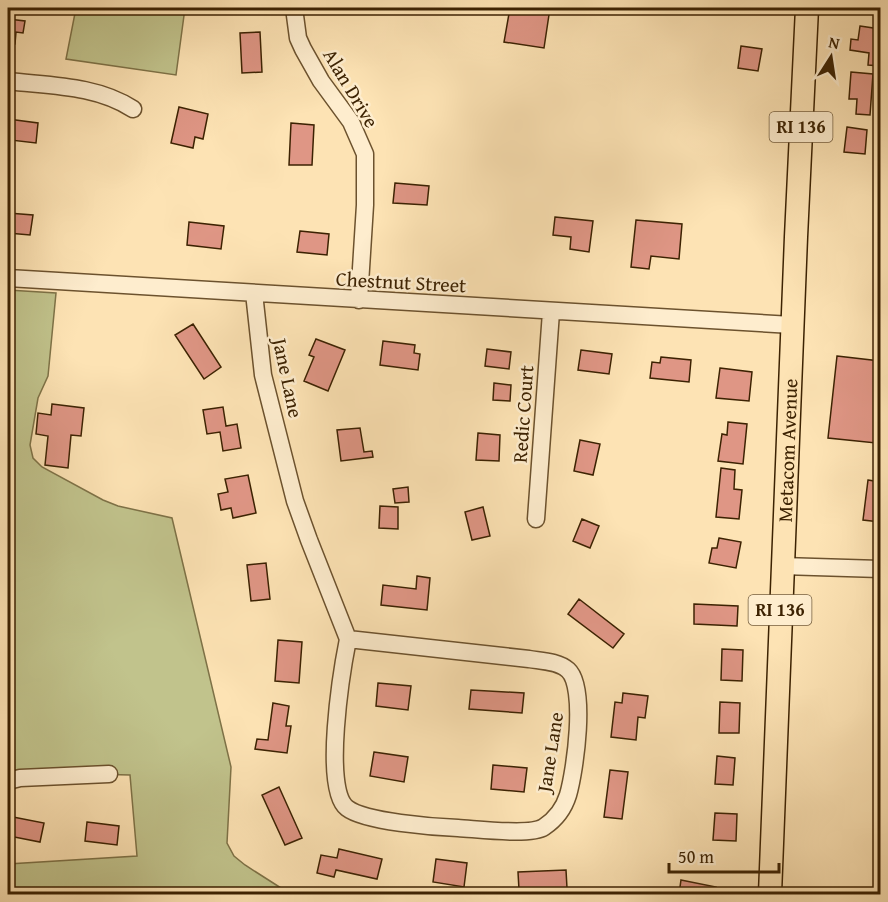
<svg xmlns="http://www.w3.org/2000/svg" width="888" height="902" font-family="'Gentium Book Plus',serif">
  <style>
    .green { fill: #c1c38c; stroke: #7e7247; stroke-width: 1.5 }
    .building { fill: #df9685; stroke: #3c2202; stroke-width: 1.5 }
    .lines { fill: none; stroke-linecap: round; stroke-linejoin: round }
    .minor-casing { stroke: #6c522e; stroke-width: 19 }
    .major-casing { stroke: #3c2202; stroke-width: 25 }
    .minor { stroke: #feedce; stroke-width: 16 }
    .major { stroke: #fde3b4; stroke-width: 22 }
    .labels { text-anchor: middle; stroke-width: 5; stroke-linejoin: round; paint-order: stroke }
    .shield { fill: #feedce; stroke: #765f3f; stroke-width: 1.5 }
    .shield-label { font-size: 18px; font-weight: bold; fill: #3c2202 }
    .street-label { font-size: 20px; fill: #3c2202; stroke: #feedce }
  </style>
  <rect width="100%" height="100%" fill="#fde3b4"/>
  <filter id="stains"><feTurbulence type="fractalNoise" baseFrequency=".00333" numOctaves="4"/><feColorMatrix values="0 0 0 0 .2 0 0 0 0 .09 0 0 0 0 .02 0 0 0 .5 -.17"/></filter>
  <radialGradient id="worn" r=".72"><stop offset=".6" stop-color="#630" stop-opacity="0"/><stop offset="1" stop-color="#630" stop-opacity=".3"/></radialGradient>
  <path class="green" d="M 76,8 L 185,8 L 176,75 L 66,59 Z
    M 8,290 L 56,293 L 48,376 L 38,398 L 30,445 L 33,458 L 42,467 L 103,500 L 118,506 L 172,518 L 231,767 L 227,843 L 234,856 L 245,865 L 281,888 L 294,894 L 382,892 L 423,889 L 510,894 L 8,894 L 8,864 L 137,856 L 130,775 L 8,772 Z"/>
  <path class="building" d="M 233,8 L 253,8 L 252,12 Z
    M 510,8 L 550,8 L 544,48 L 504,42 Z
    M 561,8 L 594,8 L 593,12 Z
    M 853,8 L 873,8 L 872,13 L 853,11 Z
    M 8,19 L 25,21 L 23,33 L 16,32 L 15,44 L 8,43 Z
    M 860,26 L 880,29 L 880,41 L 877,41 L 877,47 L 880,48 L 880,66 L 868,65 L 869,53 L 850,50 L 851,39 L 858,40 Z
    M 260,32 L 262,72 L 242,73 L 240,33 Z
    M 741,46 L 762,49 L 758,71 L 738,68 Z
    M 851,72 L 873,74 L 870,115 L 856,114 L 857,99 L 849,99 Z
    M 179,107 L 208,114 L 203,139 L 195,137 L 193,148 L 171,143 Z
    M 8,119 L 38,123 L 36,143 L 11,140 L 11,147 L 8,146 Z
    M 291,123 L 314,125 L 312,165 L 289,165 Z
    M 847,127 L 867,130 L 865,154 L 844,152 Z
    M 395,183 L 429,186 L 427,205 L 393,203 Z
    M 8,213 L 33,215 L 30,235 L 8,233 Z
    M 555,217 L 593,221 L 589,252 L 570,249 L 571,237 L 553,235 Z
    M 636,220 L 682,224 L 679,259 L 651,256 L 649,269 L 631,267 Z
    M 189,222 L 224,226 L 221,249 L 187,245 Z
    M 300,231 L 329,234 L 327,255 L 297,252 Z
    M 193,324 L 221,367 L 204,379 L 175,335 Z
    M 316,339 L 345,350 L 328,391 L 304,381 L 314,357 L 309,355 Z
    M 383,341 L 415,345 L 414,353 L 420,354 L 418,370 L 380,365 Z
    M 487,349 L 511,352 L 509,369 L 485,366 Z
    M 581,350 L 612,354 L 609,374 L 578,370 Z
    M 837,356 L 880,361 L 880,402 L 876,443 L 828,438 Z
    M 661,357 L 691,360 L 689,382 L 650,378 L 652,362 L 660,363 Z
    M 720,368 L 752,372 L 749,401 L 716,398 Z
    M 494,383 L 511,385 L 510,401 L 493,400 Z
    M 52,404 L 84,408 L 81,436 L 71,435 L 68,468 L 45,465 L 48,436 L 36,434 L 38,413 L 51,415 Z
    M 223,407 L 226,426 L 237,424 L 241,448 L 223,451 L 220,432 L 207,434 L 203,410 Z
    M 728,422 L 747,424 L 743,464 L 718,461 L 722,434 L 727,435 Z
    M 360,428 L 364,452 L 372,451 L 373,457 L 341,461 L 337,430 Z
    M 478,433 L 500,435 L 499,461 L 476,460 Z
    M 580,440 L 600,444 L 593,475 L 574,471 Z
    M 721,468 L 735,470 L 734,489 L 742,490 L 739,519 L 716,517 Z
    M 248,475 L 256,513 L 233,518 L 231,508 L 221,510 L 218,494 L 228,492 L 225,479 Z
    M 868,480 L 880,482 L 880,522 L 863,520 Z
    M 408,487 L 409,502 L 395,503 L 393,489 Z
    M 380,506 L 398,507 L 398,529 L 379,528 Z
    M 483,507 L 490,536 L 472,540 L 465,512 Z
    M 582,519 L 599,526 L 590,548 L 573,541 Z
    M 719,538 L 741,542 L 736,568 L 709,563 L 712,548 L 717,548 Z
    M 266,563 L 270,599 L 251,601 L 247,565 Z
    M 417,576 L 430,578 L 427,610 L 381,605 L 383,585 L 416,589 Z
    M 579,599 L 624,634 L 613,648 L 568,614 Z
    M 694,604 L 738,606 L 737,626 L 694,624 Z
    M 278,640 L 302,642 L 299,683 L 275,681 Z
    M 722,649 L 743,650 L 742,681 L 721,680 Z
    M 378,683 L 411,686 L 408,710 L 376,706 Z
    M 471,690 L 524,693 L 522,713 L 469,709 Z
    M 623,693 L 648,696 L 645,718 L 638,717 L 636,740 L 611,737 L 615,702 L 622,703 Z
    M 720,702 L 740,703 L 739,733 L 719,733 Z
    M 273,703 L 289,706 L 286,726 L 291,726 L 287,753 L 255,749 L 257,739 L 268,740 Z
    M 374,752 L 408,757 L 404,782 L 370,776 Z
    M 717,756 L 735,758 L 733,785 L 715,784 Z
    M 493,765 L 527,768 L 524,792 L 491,789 Z
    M 610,770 L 628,772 L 622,819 L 604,817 Z
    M 279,787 L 302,838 L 285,845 L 262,795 Z
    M 715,813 L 737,814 L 736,841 L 713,840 Z
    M 13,817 L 44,823 L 40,842 L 9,836 Z
    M 87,822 L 119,826 L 117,845 L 85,841 Z
    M 339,849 L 382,859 L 377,879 L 336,870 L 334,877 L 317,873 L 321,855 L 337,858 Z
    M 436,859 L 467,863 L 464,887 L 433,882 Z
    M 566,870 L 567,888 L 519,890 L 518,872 Z
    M 681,880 L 716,887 L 714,894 L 679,894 Z"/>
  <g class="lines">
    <defs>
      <path id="minor" d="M 294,8 L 298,38 L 303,49 L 321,81 L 351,122 L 365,154 L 365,205 L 359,300
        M 8,81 C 50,86 96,85 133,109
        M 8,278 L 792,325
        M 254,293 L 263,375 L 295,501 L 309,540 L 348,639 L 529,659 C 541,661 558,661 568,670 C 587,687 575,771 568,795 C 564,808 556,819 544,827 C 531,836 477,829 458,828 C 434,827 365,822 347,808 C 322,789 342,669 348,639
        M 536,519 L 551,312
        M 782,566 L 880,569
        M 8,781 L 20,778 L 109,774"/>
      <g id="major">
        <path id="s1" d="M 770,894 L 796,237 L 807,8"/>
      </g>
    </defs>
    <use href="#minor" class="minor-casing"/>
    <use href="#major" class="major-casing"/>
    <use href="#minor" class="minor"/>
    <use href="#major" class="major"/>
  </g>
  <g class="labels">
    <g class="shield">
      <rect x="769.5" y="112" width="63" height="30" rx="4.5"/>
      <rect x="748.5" y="595" width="63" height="30" rx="4.5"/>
    </g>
    <g class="shield-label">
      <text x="801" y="133">RI 136</text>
      <text x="780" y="616">RI 136</text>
    </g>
    <g class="street-label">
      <text transform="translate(351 88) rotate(59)" y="7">Alan Drive</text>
      <text transform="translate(401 282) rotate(3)" y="7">Chestnut Street</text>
      <text transform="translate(288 378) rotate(78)" y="7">Jane Lane</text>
      <text transform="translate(523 414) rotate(-86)" y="7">Redic Court</text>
      <text dy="7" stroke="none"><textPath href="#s1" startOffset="444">Metacom Avenue</textPath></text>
      <text transform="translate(550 752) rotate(-81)" y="7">Jane Lane</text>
    </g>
  </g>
  <rect width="888" height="902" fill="none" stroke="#fde3b4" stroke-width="30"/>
  <rect x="9" y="9" width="870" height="884" fill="none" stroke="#3c2202" stroke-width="3"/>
  <rect x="15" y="15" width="858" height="872" fill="none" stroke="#3c2202" stroke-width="1.5"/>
  <g transform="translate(831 57) rotate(12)" stroke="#feedce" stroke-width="4.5" paint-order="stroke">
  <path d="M0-4.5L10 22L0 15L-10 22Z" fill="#3c2202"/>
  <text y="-9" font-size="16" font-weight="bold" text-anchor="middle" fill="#3c2202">N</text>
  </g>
  <path d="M669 863v9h110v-9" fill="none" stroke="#3c2202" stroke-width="3"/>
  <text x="678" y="863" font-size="18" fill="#3c2202" stroke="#feedce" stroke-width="4.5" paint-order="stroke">50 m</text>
  <rect width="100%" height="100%" filter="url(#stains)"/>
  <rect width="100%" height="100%" fill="url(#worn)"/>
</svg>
